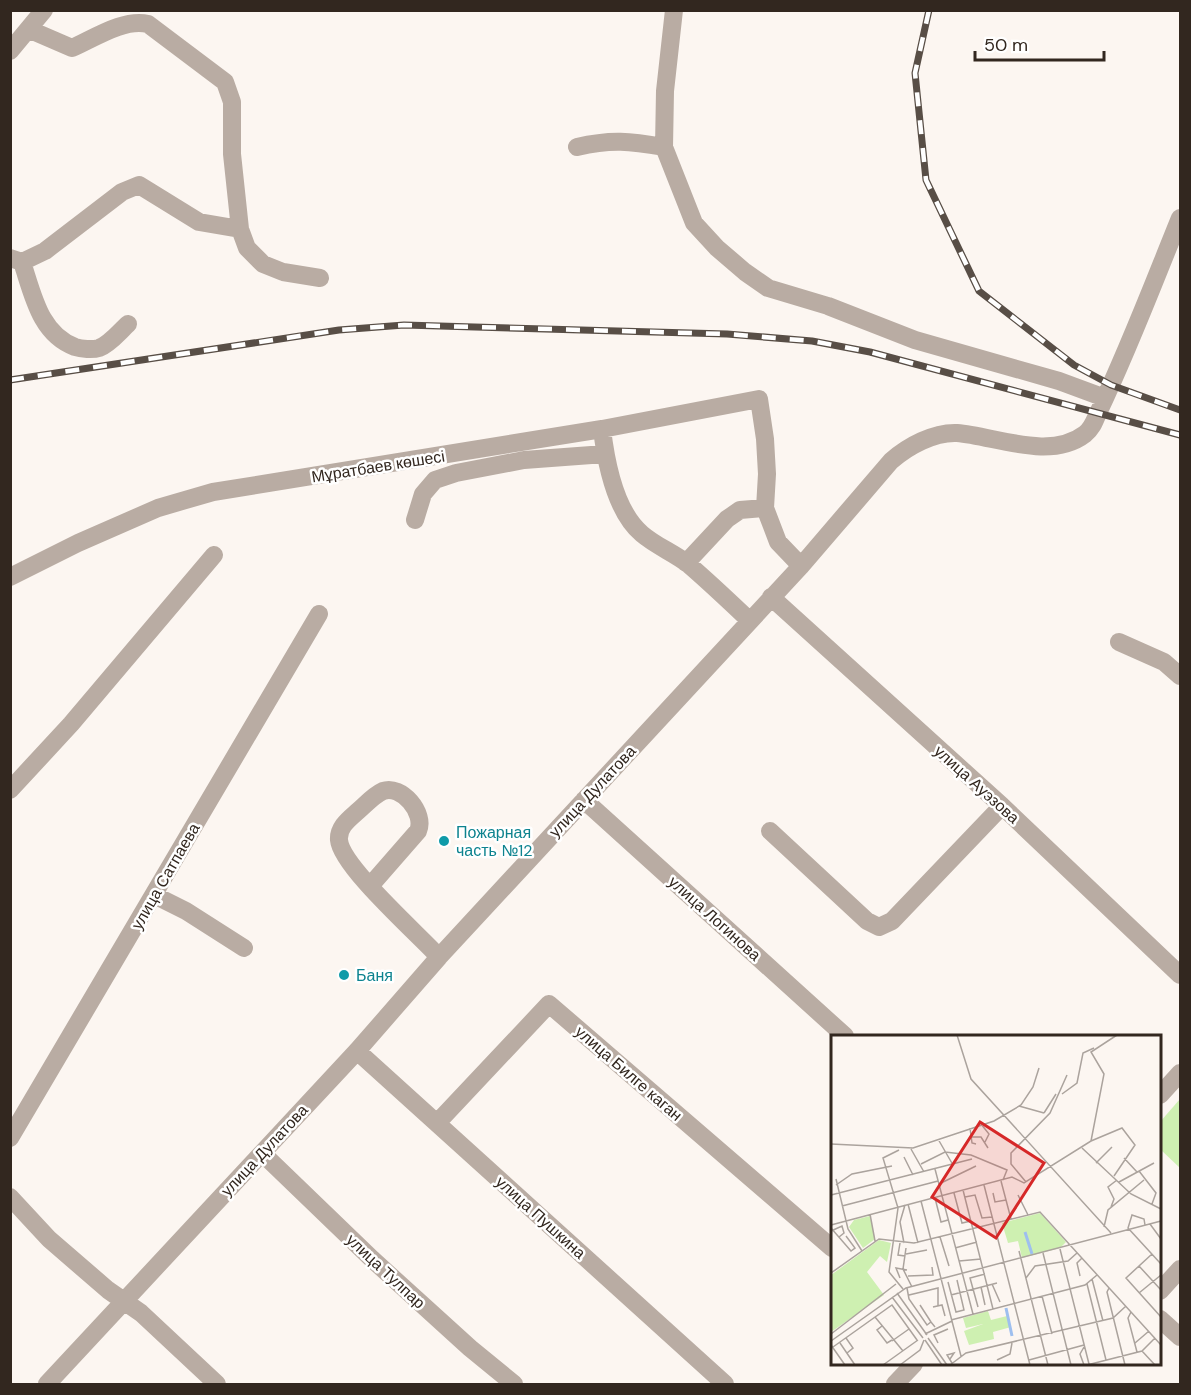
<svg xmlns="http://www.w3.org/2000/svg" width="1191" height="1395" font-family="'DM Sans',sans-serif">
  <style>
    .green { fill: #cef0b1 }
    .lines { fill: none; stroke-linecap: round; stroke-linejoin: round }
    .street { stroke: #b9aca3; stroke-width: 18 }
    .rail-casing { stroke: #584e46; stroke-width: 7 }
    .rail { stroke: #fff; stroke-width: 4.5; stroke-dasharray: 14; stroke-linecap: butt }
    .culture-dot { fill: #0f9aa8; stroke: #fff; stroke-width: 2 }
    .labels { text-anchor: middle; stroke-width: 5; stroke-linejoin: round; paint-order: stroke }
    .street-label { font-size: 16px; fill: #32271f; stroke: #fff }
    .culture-label { font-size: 16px; fill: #0d838f; stroke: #fff; text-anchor: start }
    .inset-river { fill: none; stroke: #9ebfef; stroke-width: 3 }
    .inset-road { fill: none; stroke: #aba39d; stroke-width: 1.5 }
    .view { fill: #d62828; fill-opacity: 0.15; stroke: #d62828; stroke-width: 3 }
    .inset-edge { fill: none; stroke: #32271f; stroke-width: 3 }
  </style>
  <rect width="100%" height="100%" fill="#fcf6f1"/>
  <path class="green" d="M 1180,1099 L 1180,1168 L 1160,1149 L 1160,1122 Z"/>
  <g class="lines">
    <path class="street" d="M 674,10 L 665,91 L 664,147 L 694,223 L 717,248 L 745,272 L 768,288 L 828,306 L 915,340 L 1059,381 L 1105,398
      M 28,29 L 72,48 C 93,39 124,18 148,24 L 225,82 L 232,102 L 232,154 L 240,229 L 247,248 L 263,264 L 283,272 L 320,278
      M 10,51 L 44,10
      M 577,147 C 611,139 630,141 664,147
      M 10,258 L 22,262 L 45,251 L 122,192 L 139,185 L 199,222 L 240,229
      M 22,262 C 33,295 40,334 75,347 C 81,349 93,350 99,348 C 110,344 120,331 128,324
      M 602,429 C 606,463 616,512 642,534 C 656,546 674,553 688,564 C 709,582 729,601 749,620
      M 415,520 L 423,494 L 435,480 L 456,473 L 524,460 L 605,454
      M 686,563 L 727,519 L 740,510 L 765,508
      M 10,577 L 78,543 L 158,508 L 213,492 L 602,429 L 759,399 L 765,439 L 767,474 L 765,508 L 778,542 L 801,566
      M 771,597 L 1002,806 L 1180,975
      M 1119,642 L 1164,662 L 1180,676
      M 10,790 L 71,724 L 214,555
      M 584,800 L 845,1036
      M 770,831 L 867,921 L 879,927 L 892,921 L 1002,806
      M 370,886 L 418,831 C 426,813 401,784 383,791 C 374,795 366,804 358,811 C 349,819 338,827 339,840 C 341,866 418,934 439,957
      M 154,895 L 186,911 L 244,948
      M 357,1051 L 725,1384
      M 1160,1095 L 1180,1073
      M 437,1123 L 549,1004 L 832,1248
      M 10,1138 L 319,614
      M 262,1153 L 372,1259 L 470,1348 L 514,1384
      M 10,1197 L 49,1239 L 108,1290 L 141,1313 L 217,1384
      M 1160,1291 L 1180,1269
      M 1160,1319 L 1180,1337
      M 47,1384 L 357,1051 L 439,957 L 801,566 L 891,461 C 908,446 934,432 957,433 C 995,436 1050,461 1085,434 C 1093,428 1095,419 1099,411 C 1129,348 1154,282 1180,218
      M 895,1384 L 914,1364"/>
    <defs>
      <path id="rail" d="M 929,10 L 915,73 L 926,180 L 979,291 L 1074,365 L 1111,385 L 1180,410
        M 10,380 L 339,330 L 404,325 L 727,334 L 812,341 L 870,352 L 1180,435"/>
    </defs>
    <use href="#rail" class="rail-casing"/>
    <use href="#rail" class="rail"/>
  </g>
  <g class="culture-dot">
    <circle cx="444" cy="841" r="6"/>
    <circle cx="344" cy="975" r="6"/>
  </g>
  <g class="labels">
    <g class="street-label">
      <text transform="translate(378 466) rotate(-9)" y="6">Мұратбаев көшесі</text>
      <text transform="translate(977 784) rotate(42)" y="6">улица Ауэзова</text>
      <text transform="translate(592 791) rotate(-47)" y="6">улица Дулатова</text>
      <text transform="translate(165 876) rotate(-60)" y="6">улица Сатпаева</text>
      <text transform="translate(715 918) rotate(42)" y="6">улица Логинова</text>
      <text transform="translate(629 1073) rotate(41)" y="6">улица Билге каган</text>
      <text transform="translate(264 1150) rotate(-47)" y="6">улица Дулатова</text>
      <text transform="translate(541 1217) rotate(42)" y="6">улица Пушкина</text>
      <text transform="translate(386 1271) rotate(43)" y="6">улица Тулпар</text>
    </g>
    <g class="culture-label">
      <text x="456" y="838">Пожарная<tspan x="456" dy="18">часть №12</tspan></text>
      <text x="356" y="981">Баня</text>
    </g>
  </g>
  <g transform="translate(831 1035)">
    <rect width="330" height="330" fill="#fcf6f1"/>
    <path d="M 209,178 L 235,207 L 229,213 L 191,223 L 187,206 L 177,208 L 171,188 ZM 39,181 L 44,204 L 32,213 L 18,192 L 23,185 ZM 48,205 L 60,208 L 56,227 L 49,221 L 36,237 L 53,260 L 0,297 L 0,240 ZM 157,276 L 160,285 L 176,281 L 180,292 L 162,297 L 163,304 L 138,310 L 133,296 L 152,289 L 135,293 L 132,283 Z" fill="#cef0b1"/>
    <path class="inset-river" d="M 194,197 L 201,219M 175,273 L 181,301"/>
    <path class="inset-road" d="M 126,0 L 140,44 L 280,198M 231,59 L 246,48 L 252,18 L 263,13M 188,71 L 213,78M 213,78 L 225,59M 150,89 L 158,99 L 154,107M 139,93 L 141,108 L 145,109M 141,102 L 150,102 L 157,113M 107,104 L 122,130M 260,106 L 273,39 L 260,17 L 286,0M 0,109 L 82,113 L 163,86 L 190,70 L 202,52 L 208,33M 251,113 L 300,159 L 330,174M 80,114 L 93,137M 68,115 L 52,123 L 67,173 L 58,237 L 72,254M 73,122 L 82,140M 293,123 L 306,137M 265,128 L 281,112M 90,129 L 114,117 L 140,120 L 176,135 L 172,145M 104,134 L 142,279M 308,136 L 325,158 L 321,169M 5,144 L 17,194 L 31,216M 170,146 L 180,184M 195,147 L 180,129 L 180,118 L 219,78 L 236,40M 288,147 L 323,128M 108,149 L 145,131M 5,150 L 21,139 L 61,131M 153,150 L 199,330M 132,155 L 162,274M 123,158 L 131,188 L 140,186M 162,158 L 164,167 L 175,165M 0,160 L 141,124M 187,160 L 197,180M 134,162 L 144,160 L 151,183 L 161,182M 104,163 L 110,187 L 117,185M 90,166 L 130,321M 77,169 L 87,208M 11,171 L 107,146M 280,172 L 283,164 L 277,152 L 286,145M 39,179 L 44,206M 319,189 L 330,204M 0,190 L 181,142 L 193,148 L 260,106 L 291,93 L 304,110 L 283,141M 314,190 L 313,184 L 301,180 L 297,193 L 330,229M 273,192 L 277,175 L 313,145M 0,193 L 20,216 L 24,213 L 15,201M 0,196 L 11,191 L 13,198 L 8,202M 109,202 L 118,231M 69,208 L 67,220 L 74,221M 73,208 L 69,187 L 74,170M 75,213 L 72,234 L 81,252M 124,213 L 146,207M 229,214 L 258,329M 188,216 L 217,330M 212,218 L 240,330M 75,219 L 96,215M 321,219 L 295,243 L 330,282M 128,226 L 150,224M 308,231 L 330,255M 0,238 L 48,204 L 83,208 L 209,177 L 330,310M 77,241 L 102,240 L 101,232M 249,241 L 246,228 L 251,223M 69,243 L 65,233 L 76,235M 195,243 L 204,231 L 237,226 L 246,218M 261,244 L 272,286M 117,247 L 125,277 L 133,275 L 126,245M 161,249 L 169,267M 256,249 L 275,325M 150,252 L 154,270M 76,253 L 78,264 L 96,290 L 100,287 L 104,292M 278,253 L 276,257 L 294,330M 66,258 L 96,300M 308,258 L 330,240M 78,260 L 107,253 L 107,271M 120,260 L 166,248M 211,261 L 221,299M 61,262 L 92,303M 89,270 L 100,287M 102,272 L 111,270 L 114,281M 147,272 L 139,243 L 154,239M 300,277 L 297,283 L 306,317M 44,282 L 72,316M 120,285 L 254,250 L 266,240M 51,291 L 46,295 L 56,308 L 61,305M 0,299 L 65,249M 94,299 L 121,286M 15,303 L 22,313 L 16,318M 97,303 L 116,330M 94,305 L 111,330M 0,306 L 75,253 L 330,186M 61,306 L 78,294M 9,308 L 24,330M 107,308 L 103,300 L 117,294M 304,308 L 318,296M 0,310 L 14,330M 2,312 L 61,270 L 86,305M 311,316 L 324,330M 119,324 L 123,318 L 116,320 L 121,328M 166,325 L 179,319 L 181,308M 198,325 L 253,310M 52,330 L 87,305M 69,330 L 89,315 L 93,305M 119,330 L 135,318 L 282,283 L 295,271M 253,330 L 249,319 L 253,312M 256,330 L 311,316 L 324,303"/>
    <path class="view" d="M 149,87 L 213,128 L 165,203 L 101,162 Z"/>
    <rect width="330" height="330" class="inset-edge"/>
  </g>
  <rect width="1191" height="1395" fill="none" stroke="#32271f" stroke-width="24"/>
  <path d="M975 51v9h129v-9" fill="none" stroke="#32271f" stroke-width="3"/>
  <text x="984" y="51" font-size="18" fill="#32271f" stroke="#ffffff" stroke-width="4.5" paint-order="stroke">50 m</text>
</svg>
